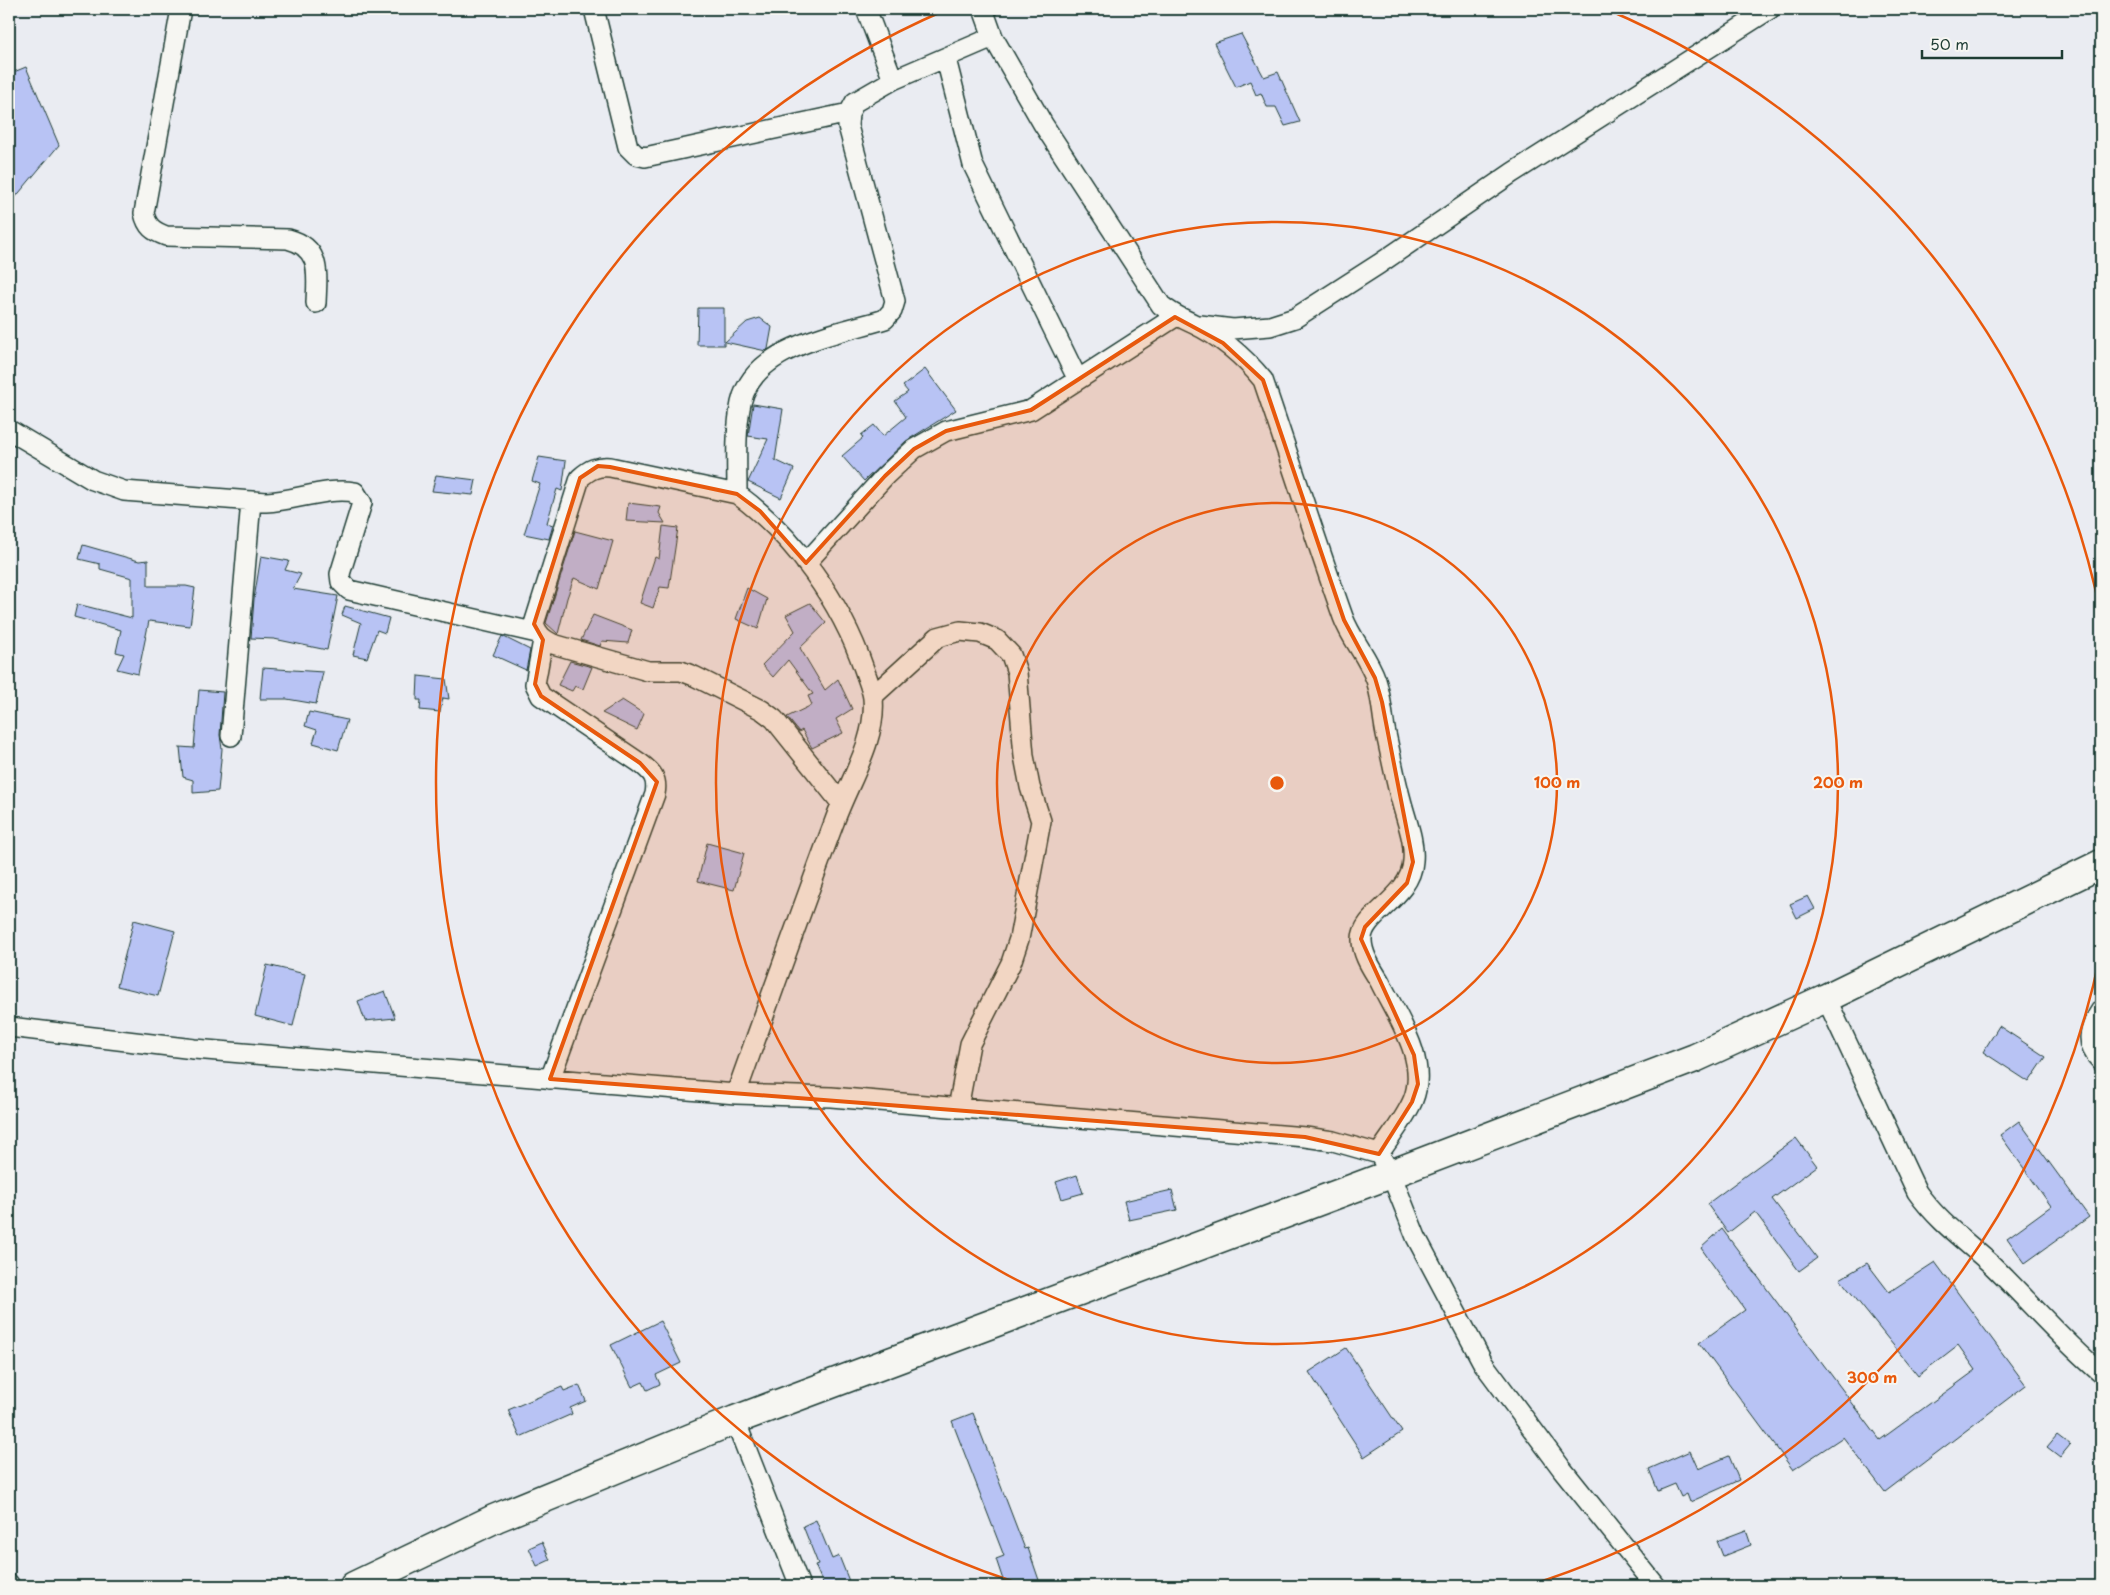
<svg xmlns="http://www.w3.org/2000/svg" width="2110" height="1595" font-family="'Playpen Sans',sans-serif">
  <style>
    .building { fill: #b8c3f4; stroke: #1f3d34 }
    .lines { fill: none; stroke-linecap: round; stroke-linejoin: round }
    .street-casing { stroke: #1f3d34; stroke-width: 22 }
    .secondary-casing { stroke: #1f3d34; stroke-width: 31 }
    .street { stroke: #f6f6f2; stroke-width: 19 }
    .secondary { stroke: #f6f6f2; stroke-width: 28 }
    .marked { fill: #e8590c; fill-opacity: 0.2; stroke: #e8590c; stroke-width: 4; stroke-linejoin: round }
    .ring { fill: none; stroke: #e8590c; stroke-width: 2.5 }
    .centre { fill: #e8590c; stroke: #f6f6f2; stroke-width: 2.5 }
    .ring-label { font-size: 15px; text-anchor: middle; font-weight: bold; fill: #e8590c; stroke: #f6f6f2; stroke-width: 4; stroke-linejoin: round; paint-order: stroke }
  </style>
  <rect width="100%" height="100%" fill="#eaecf2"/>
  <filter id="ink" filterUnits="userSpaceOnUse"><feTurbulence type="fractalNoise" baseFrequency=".02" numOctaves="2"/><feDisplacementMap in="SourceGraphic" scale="10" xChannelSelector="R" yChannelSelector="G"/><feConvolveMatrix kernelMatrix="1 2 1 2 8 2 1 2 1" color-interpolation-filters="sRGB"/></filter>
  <g filter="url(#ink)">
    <path class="building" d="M 1241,34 L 1264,77 L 1278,72 L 1300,122 L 1285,126 L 1276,107 L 1267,107 L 1261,93 L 1256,95 L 1250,81 L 1236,87 L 1214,43 Z
      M 26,67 L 59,145 L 9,205 L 9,74 Z
      M 698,308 L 724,308 L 724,345 L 697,345 Z
      M 760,318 L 772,327 L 768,349 L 766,351 L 725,342 L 747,322 Z
      M 925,369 L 956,410 L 906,441 L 864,481 L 842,456 L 863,438 L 861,435 L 874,425 L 883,436 L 906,417 L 895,401 L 908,392 L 903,386 Z
      M 753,404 L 783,409 L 775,460 L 794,469 L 781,498 L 748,482 L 768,439 L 748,436 Z
      M 539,457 L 566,461 L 562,491 L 557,489 L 547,523 L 553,525 L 549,539 L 524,534 L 540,484 L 532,481 Z
      M 436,475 L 476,480 L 473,495 L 432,491 Z
      M 628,503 L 661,507 L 659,513 L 665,523 L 626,521 Z
      M 663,526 L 678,528 L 669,588 L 660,587 L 653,608 L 640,603 L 655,557 L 659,559 Z
      M 575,531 L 613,541 L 599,589 L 574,578 L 567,598 L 558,634 L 546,623 Z
      M 83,545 L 139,561 L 148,560 L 148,586 L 186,586 L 195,588 L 190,626 L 149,621 L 138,674 L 117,669 L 124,654 L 116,652 L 121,630 L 74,617 L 77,604 L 132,618 L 132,578 L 100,569 L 100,564 L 79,559 Z
      M 261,556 L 289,561 L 285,570 L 301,574 L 293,589 L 338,596 L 327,650 L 274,639 L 251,638 L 254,599 Z
      M 747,588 L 767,599 L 758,629 L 736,619 Z
      M 810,603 L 826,623 L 800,648 L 825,690 L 838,679 L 852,709 L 836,719 L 843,733 L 812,748 L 802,730 L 799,732 L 787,717 L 812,705 L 808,696 L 813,694 L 788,660 L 773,677 L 762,665 L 795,631 L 786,615 Z
      M 345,606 L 389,618 L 385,633 L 377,630 L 367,658 L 353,655 L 361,623 L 342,615 Z
      M 593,615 L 632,630 L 628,643 L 602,641 L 600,646 L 581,640 Z
      M 502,636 L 530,650 L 526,670 L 493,655 Z
      M 570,661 L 592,667 L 583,689 L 575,686 L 572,691 L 558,685 Z
      M 263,668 L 323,672 L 316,704 L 287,699 L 260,699 Z
      M 418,676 L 446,679 L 449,699 L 443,698 L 440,712 L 420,710 L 421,700 L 417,700 Z
      M 199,690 L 223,692 L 220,735 L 222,749 L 218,791 L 193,793 L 193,780 L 183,777 L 180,747 L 194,748 Z
      M 622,700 L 644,714 L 637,730 L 602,713 Z
      M 309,712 L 347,720 L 338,750 L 313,743 L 317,730 L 305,726 Z
      M 707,843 L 744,853 L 734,890 L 698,881 Z
      M 1808,896 L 1815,909 L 1797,918 L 1790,904 Z
      M 134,920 L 175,931 L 158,996 L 117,986 Z
      M 267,965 L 305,974 L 293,1026 L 255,1016 Z
      M 385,991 L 395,1018 L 365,1021 L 358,1001 Z
      M 1999,1026 L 2046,1057 L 2029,1082 L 1983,1052 Z
      M 2019,1121 L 2089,1217 L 2025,1263 L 2007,1238 L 2051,1206 L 2000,1135 Z
      M 1796,1138 L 1817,1166 L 1772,1199 L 1817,1258 L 1799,1271 L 1755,1212 L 1728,1233 L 1707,1204 Z
      M 1077,1175 L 1083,1193 L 1062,1199 L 1056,1182 Z
      M 1172,1190 L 1177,1210 L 1129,1220 L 1124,1201 Z
      M 1722,1229 L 1880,1440 L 1976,1370 L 1958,1345 L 1918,1376 L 1840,1279 L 1867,1263 L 1889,1292 L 1935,1262 L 2026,1385 L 1885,1492 L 1843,1437 L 1793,1470 L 1699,1343 L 1745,1310 L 1701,1248 Z
      M 660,1321 L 681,1363 L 656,1375 L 660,1384 L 647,1390 L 643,1382 L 632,1387 L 611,1345 Z
      M 1346,1348 L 1402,1432 L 1364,1457 L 1309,1372 Z
      M 579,1385 L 586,1401 L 570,1408 L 572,1414 L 520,1437 L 508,1410 L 562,1387 L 564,1391 Z
      M 973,1413 L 1025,1549 L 1028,1548 L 1041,1586 L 1005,1586 L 996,1559 L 1004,1556 L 952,1421 Z
      M 2057,1435 L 2070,1445 L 2060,1457 L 2047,1447 Z
      M 1690,1451 L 1698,1469 L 1729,1456 L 1739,1480 L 1690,1502 L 1687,1494 L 1681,1497 L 1675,1484 L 1658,1491 L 1649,1469 Z
      M 816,1520 L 832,1559 L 839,1556 L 851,1586 L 824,1586 L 815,1565 L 818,1564 L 803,1526 Z
      M 1746,1530 L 1751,1545 L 1723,1556 L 1717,1541 Z
      M 542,1542 L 550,1560 L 537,1566 L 529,1548 Z"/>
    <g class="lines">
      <defs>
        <path id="street" d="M 181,9 L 144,213 C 147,227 153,231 166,236 L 288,239 C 322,248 317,274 316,303
          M 594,9 L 628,147 L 636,155 L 645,157 L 849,113
          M 866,9 L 893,80
          M 983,9 L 993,37 L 1043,124 L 1161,305 C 1173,315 1180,317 1194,324 C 1221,337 1245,358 1263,380 C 1290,459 1315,538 1343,617 C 1351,639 1368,657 1376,680 C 1382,698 1382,715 1386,734 C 1391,756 1395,778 1401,800 C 1406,820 1415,840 1413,861 C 1411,898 1361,914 1362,940 C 1362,955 1373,970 1380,982 C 1397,1017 1429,1060 1413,1100 C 1405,1119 1390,1137 1379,1154 L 1391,1174 L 1416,1237 L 1483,1363 L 1562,1469 L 1656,1586
          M 946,59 L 973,165 L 1077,378
          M 1200,325 L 1233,329 L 1270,326 L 1295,318 L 1379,264 L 1512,173 L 1770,9
          M 9,430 L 93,480 L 124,491 L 266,502 C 295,501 326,487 355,492 L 362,503 L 340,574 L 341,582 L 349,590 L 537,633
          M 737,494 L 610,467 C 597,466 590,469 580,478 L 534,624 C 538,635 543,639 553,644 L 648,671 L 681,671 L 694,676 L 762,710 L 774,719 L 841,803
          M 806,563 L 885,476 L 914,449 L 946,431 L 1031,410 L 1175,317
          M 543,640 L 535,684 L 541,696 L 640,763 C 652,772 658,778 655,794 L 550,1079
          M 873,696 L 938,637 L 960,631 L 980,633 L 997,640 L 1011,655 L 1017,672 L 1024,756 L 1030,787 L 1041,821 L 1019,939 L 1011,963 L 970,1044 L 958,1108
          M 231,736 L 251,501
          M 1826,998 L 1917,1192 C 1939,1223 1966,1241 1993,1266 C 2029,1301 2062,1340 2101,1373
          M 2101,1010 C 2089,1028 2084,1044 2101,1061
          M 9,1027 L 194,1049 L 736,1094 L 831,1097 L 1305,1137 L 1333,1141 L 1379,1154
          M 736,1094 C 769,1002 801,911 835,820 C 849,781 877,740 873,698 C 872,689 867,678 864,669 C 841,602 794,536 737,494 C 737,464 735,432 741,403 C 754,345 838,334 885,319 L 892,311 L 895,301 L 848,126 L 849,113 L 855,102 L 893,80 L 993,37
          M 735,1420 L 800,1586
          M 9,1584 L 10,1586"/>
        <path id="secondary" d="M 354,1586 L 496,1518 L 735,1420 L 1391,1174 L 1695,1058 L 1826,998 L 2101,864"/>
      </defs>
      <use href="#street" class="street-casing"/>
      <use href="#secondary" class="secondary-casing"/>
      <use href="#street" class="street"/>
      <use href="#secondary" class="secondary"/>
    </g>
  </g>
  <path class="marked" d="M 1175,317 L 1223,343 L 1263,380 L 1344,620 L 1375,678 L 1382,702 L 1413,862 L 1407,883 L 1365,927 L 1361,939 L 1414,1055 L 1418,1084 L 1412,1102 L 1379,1154 L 1305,1137 L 550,1079 L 657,782 L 640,763 L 541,696 L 535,684 L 543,640 L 534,624 L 580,478 L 598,466 L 610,467 L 737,494 L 760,511 L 806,563 L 885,476 L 914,449 L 946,431 L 1031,410 Z"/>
  <g class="ring">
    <circle cx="1277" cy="783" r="280"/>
    <circle cx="1277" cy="783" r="561"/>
    <path d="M2101 951A841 841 0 0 1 1530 1585M1024 1585A841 841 0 0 1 948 9M1606 9A841 841 0 0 1 2101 615"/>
  </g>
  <circle cx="1277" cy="783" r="8" class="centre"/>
  <g class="ring-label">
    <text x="1557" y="788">100 m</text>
    <text x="1838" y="788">200 m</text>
    <text x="1872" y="1383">300 m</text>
  </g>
  <rect width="2110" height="1595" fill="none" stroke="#f6f6f2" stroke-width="30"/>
  <rect x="15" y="15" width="2080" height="1565" fill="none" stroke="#1f3d34" stroke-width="2" filter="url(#ink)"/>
  <path d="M1922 50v8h140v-8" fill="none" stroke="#1f3d34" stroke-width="2.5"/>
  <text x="1930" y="50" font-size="15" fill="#1f3d34" stroke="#f6f6f2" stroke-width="4" paint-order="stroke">50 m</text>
</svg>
